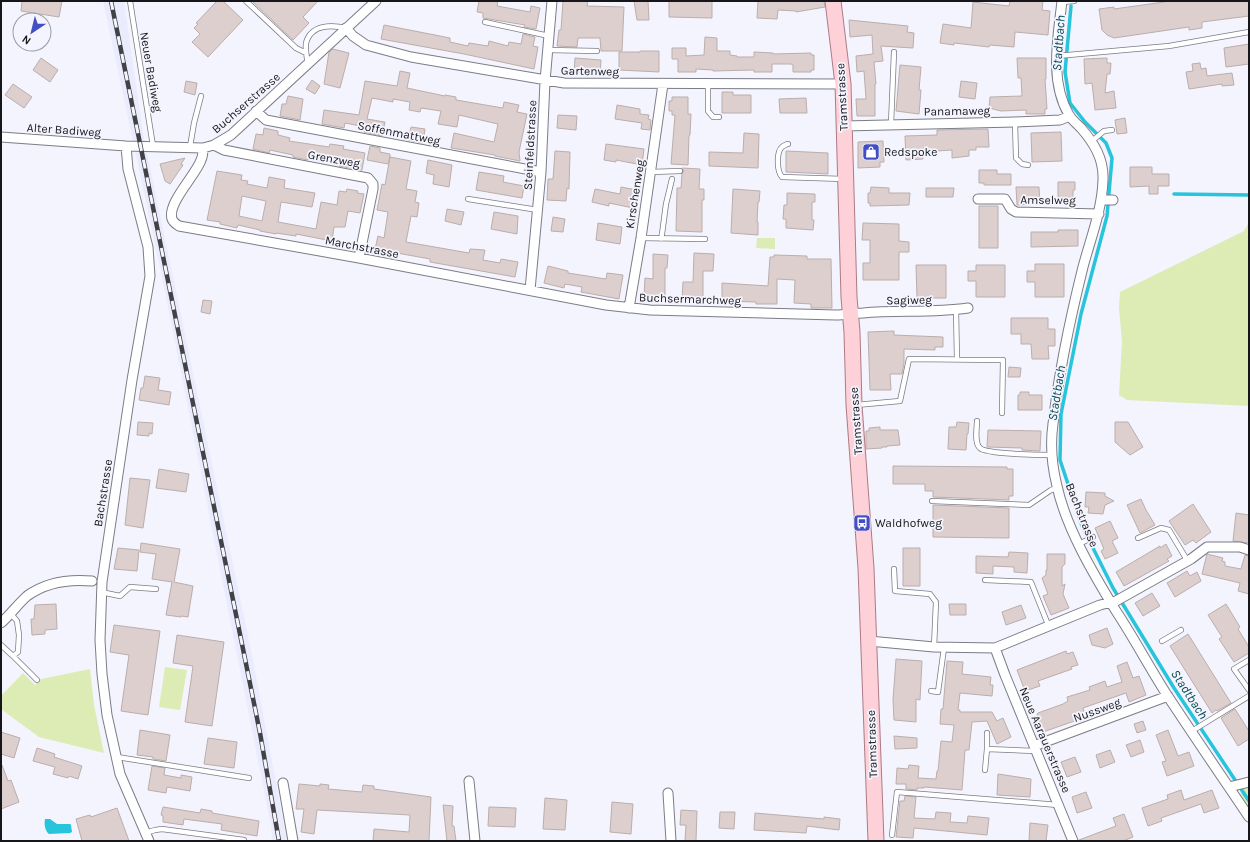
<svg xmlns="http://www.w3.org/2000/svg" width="1250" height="842" font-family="Karla,sans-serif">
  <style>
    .built { fill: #eaecfe }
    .green { fill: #ddecb4 }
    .water { fill: #27c4dc }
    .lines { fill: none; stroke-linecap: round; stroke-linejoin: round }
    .stream { stroke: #27c4dc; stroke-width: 3.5 }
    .building { fill: #dccfcd; stroke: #bbaeac; fill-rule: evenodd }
    .service-casing { stroke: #7b7c86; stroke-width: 6 }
    .minor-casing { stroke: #7b7c86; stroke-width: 11 }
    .primary-casing { stroke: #ad7a85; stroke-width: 17 }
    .service { stroke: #fff; stroke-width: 4.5 }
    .minor { stroke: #fff; stroke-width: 9 }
    .primary { stroke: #fed0d8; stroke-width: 15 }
    .rail-casing { stroke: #414146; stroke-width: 4.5 }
    .rail { stroke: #f3f4fd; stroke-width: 3; stroke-dasharray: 9; stroke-linecap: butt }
    .labels { text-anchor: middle; stroke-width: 3.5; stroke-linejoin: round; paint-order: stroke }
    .street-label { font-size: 12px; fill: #16161a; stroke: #f3f4fd }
    .poi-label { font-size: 12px; fill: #16161a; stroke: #f3f4fd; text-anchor: start }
    .water-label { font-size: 13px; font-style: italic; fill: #074953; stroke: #f3f4fd }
  </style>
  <rect width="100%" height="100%" fill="#f3f4fd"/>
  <path class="built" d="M 103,1 L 124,1 L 143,133 L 253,660 L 287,841 L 272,841 L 271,826 L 162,277 Z"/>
  <path class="green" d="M 1249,222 L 1249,406 L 1127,400 L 1119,395 L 1122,342 L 1119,308 L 1120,292 L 1244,231 Z
    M 757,238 L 775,238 L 775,249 L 756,248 Z
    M 165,667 L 187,670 L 180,710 L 159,707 Z
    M 90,669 L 94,705 L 104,753 L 39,737 L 1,709 L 1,696 L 23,673 L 35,685 L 41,679 Z
    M 1245,788 L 1249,788 L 1249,809 L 1240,794 Z"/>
  <path class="water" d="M 45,819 L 50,819 L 57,824 L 70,824 L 71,825 L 72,832 L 70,833 L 49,834 C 45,831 44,824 45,819 Z"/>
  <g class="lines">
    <path class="stream" d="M 1071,6 L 1065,72 L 1070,103 L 1085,122 L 1106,143 L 1112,158 L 1107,216 L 1081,314 L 1061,414 L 1060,460 L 1082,526 L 1113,588 L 1174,688 L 1249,801
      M 1174,194 L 1249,195"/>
  </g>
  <path class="building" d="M 22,1 L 62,1 L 59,17 L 21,11 Z
    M 217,1 L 223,1 L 243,20 L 208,57 L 192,42 L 200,34 L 194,28 L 198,24 L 196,23 Z
    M 252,1 L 318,1 L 303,17 L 309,23 L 293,40 Z
    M 479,1 L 498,1 L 497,6 L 530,12 L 531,6 L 540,8 L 536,29 L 524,27 L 525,25 L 483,18 L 483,13 L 477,12 Z
    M 563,1 L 588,1 L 587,6 L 624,7 L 622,51 L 601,51 L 600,38 L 578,38 L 577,47 L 557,46 L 559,30 L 561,30 Z
    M 634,1 L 648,1 L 649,20 L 637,20 Z
    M 669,1 L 712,1 L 712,18 L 669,17 Z
    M 758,1 L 824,1 L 825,7 L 796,12 L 796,11 L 778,10 L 777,19 L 757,18 Z
    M 1010,1 L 1043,1 L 1042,10 L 1050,11 L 1048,35 L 1015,32 L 1014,47 L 990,45 L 989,47 L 954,43 L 954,45 L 940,43 L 943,24 L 971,28 L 973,2 L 1009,6 Z
    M 1171,1 L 1249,1 L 1249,16 L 1202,22 L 1202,28 L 1189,30 L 1189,27 L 1114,38 L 1107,35 L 1102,30 L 1099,9 L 1114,7 L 1114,9 Z
    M 849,20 L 908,26 L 907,32 L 914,33 L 913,48 L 881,46 L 883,61 L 874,62 L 876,84 L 875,84 L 875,116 L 857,116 L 856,99 L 866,99 L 864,71 L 857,72 L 856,56 L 873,54 L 872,35 L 850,37 Z
    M 384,25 L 450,38 L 450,42 L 468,46 L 469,43 L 488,46 L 489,41 L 508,46 L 509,42 L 521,44 L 523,34 L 535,37 L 533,46 L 538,47 L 534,69 L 464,54 L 381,39 Z
    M 705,37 L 717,38 L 717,51 L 730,51 L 730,55 L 737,56 L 737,57 L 754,57 L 754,52 L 773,53 L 773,54 L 811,53 L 811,55 L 814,55 L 814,70 L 811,70 L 811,72 L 793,72 L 793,65 L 791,64 L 772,64 L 772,72 L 754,72 L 754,70 L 713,71 L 713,70 L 696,69 L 696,72 L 678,72 L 678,59 L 672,59 L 672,48 L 686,48 L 686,56 L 704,55 Z
    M 1249,44 L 1249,64 L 1226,67 L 1224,48 Z
    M 333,49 L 349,53 L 340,88 L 324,84 L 329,52 Z
    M 640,51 L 659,51 L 659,72 L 619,70 L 619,52 L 640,52 Z
    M 41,58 L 58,70 L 50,82 L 33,70 Z
    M 575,58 L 601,60 L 600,75 L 574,73 Z
    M 1017,58 L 1046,58 L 1046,79 L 1045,79 L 1047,109 L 1045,109 L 1045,114 L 1026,114 L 1026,110 L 1001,111 L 989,108 L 990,97 L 1022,96 L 1021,78 L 1018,78 Z
    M 1107,58 L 1107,63 L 1111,63 L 1110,74 L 1107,74 L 1105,93 L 1114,91 L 1116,108 L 1095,110 L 1092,83 L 1085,84 L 1084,59 Z
    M 1200,63 L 1201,69 L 1206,68 L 1207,76 L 1232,73 L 1234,85 L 1222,86 L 1222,84 L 1189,89 L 1186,72 L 1193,71 L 1192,64 Z
    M 900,65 L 921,67 L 919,90 L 921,90 L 919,114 L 896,111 Z
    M 400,71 L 410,73 L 407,88 L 445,96 L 445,95 L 456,97 L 456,100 L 503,108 L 504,102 L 519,105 L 517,112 L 527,114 L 519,152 L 520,161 L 495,156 L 495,155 L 451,148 L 454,133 L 494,142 L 498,124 L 459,115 L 457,127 L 438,124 L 441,111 L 421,108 L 420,112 L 409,110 L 410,102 L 393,99 L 393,102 L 372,98 L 367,119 L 385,122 L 382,136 L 364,132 L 365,127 L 345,123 L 344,128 L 322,124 L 324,110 L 359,115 L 365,81 L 397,86 Z
    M 312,80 L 320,86 L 315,94 L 306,89 Z
    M 186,81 L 197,83 L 195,95 L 184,92 Z
    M 961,81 L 977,83 L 975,99 L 959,97 Z
    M 13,84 L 32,97 L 24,108 L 5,95 Z
    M 722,92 L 733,92 L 733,95 L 751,95 L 751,113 L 722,113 Z
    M 288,96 L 303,99 L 300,120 L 280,116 L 282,104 L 286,104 Z
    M 672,97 L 688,97 L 688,114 L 691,114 L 690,135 L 689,136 L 688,165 L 671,164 L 675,115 L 672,115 L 672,111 L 669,111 L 669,101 L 672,101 Z
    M 806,98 L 807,113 L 780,113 L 779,99 Z
    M 617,105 L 640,109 L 640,114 L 649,115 L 648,119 L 651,120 L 650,130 L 641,129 L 642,123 L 615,119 Z
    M 558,115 L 577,116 L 576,130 L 557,128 Z
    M 1125,118 L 1127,133 L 1117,134 L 1115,120 Z
    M 411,127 L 425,129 L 423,143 L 408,140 Z
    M 264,128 L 278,131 L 278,135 L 290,138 L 289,141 L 329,147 L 330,144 L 344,146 L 343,149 L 365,153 L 362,170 L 339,166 L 341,159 L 320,155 L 319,161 L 309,159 L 308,160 L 293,157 L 293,155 L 270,150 L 269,153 L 253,149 L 256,134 L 263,135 Z
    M 988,129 L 989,147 L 976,147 L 976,150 L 969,150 L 969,156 L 952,158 L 952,150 L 922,152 L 923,159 L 906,160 L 905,136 L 937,135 L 937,130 Z
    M 1061,132 L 1062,161 L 1032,162 L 1031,133 Z
    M 744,133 L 759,134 L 758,168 L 709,166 L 709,152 L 743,153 Z
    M 883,141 L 884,162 L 880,162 L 880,167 L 858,168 L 858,142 Z
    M 606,144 L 644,149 L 642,165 L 616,160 L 616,162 L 604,160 Z
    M 370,146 L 380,148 L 380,152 L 390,154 L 390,157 L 411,161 L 406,189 L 417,191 L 415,202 L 419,203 L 417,217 L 411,216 L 406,242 L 469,253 L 470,249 L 485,250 L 483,260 L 500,263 L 501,259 L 518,262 L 515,277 L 430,262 L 430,259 L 375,249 L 378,236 L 384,238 L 388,212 L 377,210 L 382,184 L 385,185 L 390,157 L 388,164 L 367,160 Z
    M 555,151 L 570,152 L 569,189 L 567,188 L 566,201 L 547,200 L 548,179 L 553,179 Z
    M 786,151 L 828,153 L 828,174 L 786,172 Z
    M 185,158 L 181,164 L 183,165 L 170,184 L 165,181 L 160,164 Z
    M 428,160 L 452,165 L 449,187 L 433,184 L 434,175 L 426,173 Z
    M 1130,167 L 1152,167 L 1152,174 L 1169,174 L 1169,186 L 1158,186 L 1158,194 L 1149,194 L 1149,186 L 1130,187 Z
    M 682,168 L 700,169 L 699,189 L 704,189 L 704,200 L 702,200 L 702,232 L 676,231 L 677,188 L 681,188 L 682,174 L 684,171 Z
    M 979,170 L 997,170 L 997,174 L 1011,174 L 1011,185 L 984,185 L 984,183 L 979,183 Z
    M 217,171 L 242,175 L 241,180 L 248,181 L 247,184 L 267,188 L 269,177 L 285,180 L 284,188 L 315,193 L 312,207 L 281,202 L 278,222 L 316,229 L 321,202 L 337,205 L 339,191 L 346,192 L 347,189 L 358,191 L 357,193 L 364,194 L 360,213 L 348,211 L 345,227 L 334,227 L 332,241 L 296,234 L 296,236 L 276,233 L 276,234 L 260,231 L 260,230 L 238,225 L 237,228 L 220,224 L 220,222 L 207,220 ZM 242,196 L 266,201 L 262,221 L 239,216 Z
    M 479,172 L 504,176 L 503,182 L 524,186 L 522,198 L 476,190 Z
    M 1058,182 L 1075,182 L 1075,190 L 1073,190 L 1073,203 L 1058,203 Z
    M 621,187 L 637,190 L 633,208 L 609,203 L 609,206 L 592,202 L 595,189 L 620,194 Z
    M 871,187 L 889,188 L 889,193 L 910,193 L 909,205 L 870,206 L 870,203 L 868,203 L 868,193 L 870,193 Z
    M 1016,187 L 1039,187 L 1040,204 L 1017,205 Z
    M 926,188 L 954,188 L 953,197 L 926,197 Z
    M 733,189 L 760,191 L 759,202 L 758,202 L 757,222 L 758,222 L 758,235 L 731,233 Z
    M 787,193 L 815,194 L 815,202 L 812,202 L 812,220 L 814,220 L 813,230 L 786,228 L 786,219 L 783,219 L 784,205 L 787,205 Z
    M 979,206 L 998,206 L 998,248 L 979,248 Z
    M 447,209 L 464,212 L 461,225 L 445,221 Z
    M 494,212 L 518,216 L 517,234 L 491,229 Z
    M 553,217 L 565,219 L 563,232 L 551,231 Z
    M 598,223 L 622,227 L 620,244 L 596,240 Z
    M 863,223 L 899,224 L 899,241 L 909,242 L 909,252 L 899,252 L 899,280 L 863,280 L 863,263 L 870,263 L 870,240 L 862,240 Z
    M 1058,230 L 1078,230 L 1078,246 L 1031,247 L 1031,232 L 1058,232 Z
    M 694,253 L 714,254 L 713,271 L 703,271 L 703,300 L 682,300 L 683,282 L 693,282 Z
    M 653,254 L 668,255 L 667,268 L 665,268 L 665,296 L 644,296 L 645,278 L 653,279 Z
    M 774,255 L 807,256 L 807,259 L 831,259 L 832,308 L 811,308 L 811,304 L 794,303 L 795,280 L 777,279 L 777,304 L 756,304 L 756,302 L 722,301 L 722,283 L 768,286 L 770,257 L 774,257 Z
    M 1035,264 L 1064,264 L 1064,297 L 1035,297 L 1035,282 L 1027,282 L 1027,271 L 1035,271 Z
    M 916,265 L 946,265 L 946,298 L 917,298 Z
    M 976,265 L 1005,265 L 1005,297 L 976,297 L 976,281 L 968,281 L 968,271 L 976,271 Z
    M 548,266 L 568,271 L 568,273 L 606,279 L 607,273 L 623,275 L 619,299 L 581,292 L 582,287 L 565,284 L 564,288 L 544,283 Z
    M 203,300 L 212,301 L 210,314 L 201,312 Z
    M 1011,318 L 1048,318 L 1048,329 L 1055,329 L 1055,346 L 1048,346 L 1049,359 L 1032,359 L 1031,344 L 1021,344 L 1021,334 L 1011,334 Z
    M 894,331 L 894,335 L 943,337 L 943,347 L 935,347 L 935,350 L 904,349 L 904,363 L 902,374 L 890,374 L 891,390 L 870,390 L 868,332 Z
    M 1009,367 L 1021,368 L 1020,377 L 1008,377 Z
    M 145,376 L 160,378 L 158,390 L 171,392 L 169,405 L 139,400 L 141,388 L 143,388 Z
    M 1020,392 L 1029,392 L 1029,395 L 1042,395 L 1042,410 L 1018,410 L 1018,395 L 1020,395 Z
    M 138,422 L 153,423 L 152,434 L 149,433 L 149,436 L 137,435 Z
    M 957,422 L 969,423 L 968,434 L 967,434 L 966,450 L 948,449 L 949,427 L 956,427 Z
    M 1115,422 L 1128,422 L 1143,447 L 1130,455 L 1115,442 Z
    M 880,427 L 880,430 L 898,430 L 900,445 L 887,446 L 887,447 L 882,447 L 882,448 L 866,449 L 866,431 L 869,431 L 869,428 Z
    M 988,430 L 1041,431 L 1040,451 L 1022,450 L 1022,448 L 987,447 Z
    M 893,466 L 1007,467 L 1007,469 L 1013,469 L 1013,496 L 1009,496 L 1009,500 L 933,497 L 933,491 L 925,491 L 925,484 L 893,484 Z
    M 159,469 L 189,474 L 186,492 L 156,488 Z
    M 130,478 L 150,480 L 143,528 L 125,525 Z
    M 1086,492 L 1105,493 L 1105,496 L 1114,501 L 1105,505 L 1103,514 L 1088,513 L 1089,507 L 1085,507 Z
    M 1141,499 L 1146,510 L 1155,525 L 1140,533 L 1127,505 Z
    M 1193,504 L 1211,532 L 1196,543 L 1193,540 L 1185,545 L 1169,521 Z
    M 933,505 L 1009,508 L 1009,538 L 933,537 Z
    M 1236,513 L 1249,515 L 1249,543 L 1233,541 Z
    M 1110,521 L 1118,538 L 1112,541 L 1118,553 L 1105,559 L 1101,551 L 1104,549 L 1095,528 Z
    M 141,543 L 180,549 L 174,582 L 193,586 L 188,617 L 181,616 L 181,617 L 166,615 L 172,582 L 152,579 L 156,554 L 140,552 Z
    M 1166,544 L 1172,556 L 1167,559 L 1169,561 L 1124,586 L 1116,572 L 1160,546 L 1160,548 Z
    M 118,548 L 139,550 L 137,571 L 114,569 Z
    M 903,548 L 920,548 L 920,586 L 903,586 Z
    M 1009,552 L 1028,553 L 1027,573 L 1014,572 L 1014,567 L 993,566 L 993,574 L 976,573 L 976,556 L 1008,557 Z
    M 1047,554 L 1065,554 L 1065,564 L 1062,567 L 1062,586 L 1065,584 L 1063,594 L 1069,608 L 1051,615 L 1043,596 L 1048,594 L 1042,578 L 1046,575 L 1046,570 L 1047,570 Z
    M 1207,554 L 1223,558 L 1222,561 L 1225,562 L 1225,566 L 1241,569 L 1245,555 L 1249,556 L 1249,594 L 1238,591 L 1240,583 L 1202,574 Z
    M 1187,571 L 1190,576 L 1197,572 L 1201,581 L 1175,597 L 1167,583 Z
    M 1152,593 L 1160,606 L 1143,616 L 1135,603 Z
    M 56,604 L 57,629 L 45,630 L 45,634 L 32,635 L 31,619 L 34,619 L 35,605 Z
    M 949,604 L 966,604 L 966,615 L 950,615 Z
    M 1226,604 L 1240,627 L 1238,629 L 1249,647 L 1249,653 L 1234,662 L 1219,639 L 1222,637 L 1208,615 Z
    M 1021,605 L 1026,618 L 1006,625 L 1002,612 Z
    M 114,625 L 160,631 L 148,715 L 121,711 L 129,655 L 110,652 Z
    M 1107,628 L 1113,644 L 1105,648 L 1092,645 L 1089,635 Z
    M 1188,634 L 1231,703 L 1217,711 L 1216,710 L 1212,713 L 1170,646 Z
    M 177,635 L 224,642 L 212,726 L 185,722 L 193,666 L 173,663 Z
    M 1066,651 L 1067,654 L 1073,652 L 1078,665 L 1071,667 L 1072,669 L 1038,681 L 1040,686 L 1025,691 L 1017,670 Z
    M 896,659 L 922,661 L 920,700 L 916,699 L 916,722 L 894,720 L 893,700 Z
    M 947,661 L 963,662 L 962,674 L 991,677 L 990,685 L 993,685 L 992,696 L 960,693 L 958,710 L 960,710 L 960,712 L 992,712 L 997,721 L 1003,718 L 1011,737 L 997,744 L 987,721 L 972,722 L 969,750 L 965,750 L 962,790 L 924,787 L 924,788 L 917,788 L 917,790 L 906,789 L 906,784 L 896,784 L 897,768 L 908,769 L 909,765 L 919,766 L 918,778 L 936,779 L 937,771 L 938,771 L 941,741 L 952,742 L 954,725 L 940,724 L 941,709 L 943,709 Z
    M 1127,662 L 1133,678 L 1139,676 L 1146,695 L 1129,702 L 1126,693 L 1083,708 L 1086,717 L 1043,732 L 1037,714 L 1038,713 L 1063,704 L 1068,701 L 1067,697 L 1090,690 L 1089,687 L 1105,681 L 1107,687 L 1122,682 L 1117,666 Z
    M 1235,709 L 1249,731 L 1249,739 L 1238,746 L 1221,718 Z
    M 1143,721 L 1146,730 L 1137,733 L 1134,724 Z
    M 140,730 L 170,735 L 166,761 L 153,759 L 153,757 L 137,755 Z
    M 1168,730 L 1178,756 L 1189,752 L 1194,766 L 1167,776 L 1162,762 L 1166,761 L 1156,735 Z
    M 1,732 L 20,738 L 14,758 L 1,754 Z
    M 894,736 L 917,738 L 917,748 L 895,749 Z
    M 208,738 L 237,742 L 234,768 L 204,764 Z
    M 1140,740 L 1144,752 L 1131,757 L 1126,745 Z
    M 37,748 L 55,754 L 54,757 L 82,766 L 78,779 L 69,776 L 68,778 L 53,774 L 55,767 L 33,761 Z
    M 1110,750 L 1115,762 L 1100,768 L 1096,755 Z
    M 1075,757 L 1081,772 L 1067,777 L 1061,762 Z
    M 1,765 L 2,765 L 8,781 L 11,780 L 19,802 L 1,809 Z
    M 152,766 L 165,768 L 164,775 L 181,778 L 181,775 L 192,777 L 190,791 L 167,787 L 166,793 L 148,790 Z
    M 998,774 L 1031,779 L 1030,797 L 997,795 Z
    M 299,784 L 320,786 L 320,784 L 329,785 L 328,789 L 362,792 L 363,785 L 374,786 L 374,789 L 431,797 L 429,841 L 373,841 L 374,829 L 409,832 L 410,815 L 317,810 L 314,834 L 301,832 L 304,809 L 296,809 Z
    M 1181,790 L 1184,800 L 1212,790 L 1219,808 L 1204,813 L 1201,804 L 1161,818 L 1162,821 L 1148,826 L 1142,808 L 1168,799 L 1167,795 Z
    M 1086,792 L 1092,808 L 1077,813 L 1072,797 Z
    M 905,796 L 916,797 L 914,818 L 935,819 L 936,812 L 951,813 L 950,822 L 967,823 L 968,816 L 989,818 L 987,835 L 914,828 L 913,838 L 896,837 L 900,801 L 904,801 Z
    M 545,798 L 567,800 L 565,830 L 543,829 Z
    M 612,802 L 633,804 L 631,834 L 610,832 Z
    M 443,805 L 453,806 L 452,826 L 454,826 L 456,841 L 447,841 Z
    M 163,807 L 200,813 L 201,809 L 212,811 L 212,813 L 259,821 L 257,836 L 221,830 L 222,824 L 184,819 L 183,825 L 163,822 L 163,816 L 161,815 Z
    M 489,807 L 516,808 L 515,827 L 488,826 Z
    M 117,808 L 129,841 L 82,841 L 76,819 L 90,815 L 91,817 Z
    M 681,810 L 697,811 L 696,841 L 685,841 L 686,825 L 680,825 Z
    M 720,812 L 735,812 L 734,829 L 719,828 Z
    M 755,813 L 824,819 L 824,817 L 840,819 L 839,830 L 807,826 L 806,833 L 754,830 Z
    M 1124,814 L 1133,837 L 1123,841 L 1079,841 L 1079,840 L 1116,826 L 1113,818 Z
    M 1030,823 L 1048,825 L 1046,841 L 1029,841 Z"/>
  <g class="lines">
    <defs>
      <path id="service" d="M 130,1 L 153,146
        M 246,1 L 296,48 L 306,53
        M 1062,2 L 1074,1
        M 485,22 L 549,36
        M 548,50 L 597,51
        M 1057,56 L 1169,46 L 1249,32
        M 308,65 C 307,58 305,49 306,43 C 311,24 332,25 346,28
        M 708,84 L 708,111 L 713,117 L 719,117
        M 1015,122 L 1016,158 L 1022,164 L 1028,165
        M 891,124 L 894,52
        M 1092,141 L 1104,131 L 1112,130
        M 788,144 C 787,144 783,146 782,147 C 776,152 777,172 782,177 L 844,179
        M 190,147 L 194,123 L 201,96
        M 651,172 L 680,171
        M 468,199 L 538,210
        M 641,238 L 705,239
        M 661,239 L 662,234 L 666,204 L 672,179
        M 956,310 L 957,359
        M 856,405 L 900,401 L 909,359 L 1003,360 L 1002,413
        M 977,421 C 977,428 974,443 980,448 C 985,454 1041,455 1052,455
        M 932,501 L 1029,505 L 1051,490 L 1057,488
        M 1138,538 L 1161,528 L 1169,530 L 1187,560
        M 1079,544 L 1093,537
        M 894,569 L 895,591 L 930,594 L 936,602 L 934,647
        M 985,580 L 1031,582 L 1049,627
        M 101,592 L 120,596 L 130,587 L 156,589
        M 1162,641 L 1181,630
        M 1,645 L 13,656 L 18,652 L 19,635 L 17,621 L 11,614
        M 13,656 L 37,680
        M 1249,660 L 1234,669 L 1249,690
        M 931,691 L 938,692 L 944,648
        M 1192,731 L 1249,696
        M 987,749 L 1036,751
        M 117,757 L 249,778
        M 985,770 L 987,749 L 987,733
        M 145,833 L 155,830 L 162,829 L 244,840
        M 892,835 L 897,792 L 1058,805"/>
      <path id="minor" d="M 1062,1 C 1058,38 1049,81 1069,115 C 1072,120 1077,124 1081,128 C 1094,143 1104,159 1103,180 C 1102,210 1091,237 1083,267 C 1070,319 1059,371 1053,424 C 1050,445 1052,466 1057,486 C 1066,528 1094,575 1116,611 C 1134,638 1149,667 1167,695 C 1194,736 1222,777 1249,817
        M 346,28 L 353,36 L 366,45 L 411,57 L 564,83 L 843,84
        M 256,111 L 266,120 L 541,172
        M 844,126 L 1015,122 L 1060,120 L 1070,116
        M 1,137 L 126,146 L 203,148 L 214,145 L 231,135 L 376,1
        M 214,145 L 224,150 L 368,178 L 373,184 L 373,189 L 359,258
        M 126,146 L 128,169 L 148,247 L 150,276 L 132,380 L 102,582 L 100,640 L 102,674 L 107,715 L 120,774 L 149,841
        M 203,148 C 203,152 203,156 201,160 C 196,175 167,203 172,219 C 173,222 176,224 179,226 L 359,258 L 606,305 L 650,310 L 836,315 C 845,315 854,313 863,313 C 898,310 933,313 968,308
        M 978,199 L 1005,199 L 1011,209 L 1016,212 L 1099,214
        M 1102,200 L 1113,200
        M 530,290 L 541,172 L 545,81 L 552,1
        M 629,308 L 641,238 L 663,84
        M 1,623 C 10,615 18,604 27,596 C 46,582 69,579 92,581
        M 869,641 L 934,647 L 995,648 L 1100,605 L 1116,601 L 1191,559 L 1207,547 L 1240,547 L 1249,550
        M 995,648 L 1005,675 L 1073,841
        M 1034,746 L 1168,696
        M 469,781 L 475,841
        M 283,783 L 293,841
        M 1229,787 L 1249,782
        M 668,793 L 671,841"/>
      <path id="primary" d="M 833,1 L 843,84 L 849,297 L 852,332 L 854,405 L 866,568 L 876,841"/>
    </defs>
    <use href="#service" class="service-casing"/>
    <use href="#minor" class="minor-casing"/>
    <use href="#primary" class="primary-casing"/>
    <use href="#service" class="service"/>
    <use href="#minor" class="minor"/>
    <use href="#primary" class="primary"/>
    <defs>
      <path id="rail" d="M 111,1 L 242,644 L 260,733 L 279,841"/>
    </defs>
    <use href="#rail" class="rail-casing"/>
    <use href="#rail" class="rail"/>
  </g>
  <defs>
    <symbol id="shop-square" viewBox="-11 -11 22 22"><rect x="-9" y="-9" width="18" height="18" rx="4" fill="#444ec3" stroke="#f3f4fd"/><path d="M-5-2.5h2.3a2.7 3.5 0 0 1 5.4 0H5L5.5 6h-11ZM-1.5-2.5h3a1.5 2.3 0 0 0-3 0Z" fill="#fff"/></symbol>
    <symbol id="bus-square" viewBox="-11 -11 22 22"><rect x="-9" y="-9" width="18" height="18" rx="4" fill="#444ec3" stroke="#f3f4fd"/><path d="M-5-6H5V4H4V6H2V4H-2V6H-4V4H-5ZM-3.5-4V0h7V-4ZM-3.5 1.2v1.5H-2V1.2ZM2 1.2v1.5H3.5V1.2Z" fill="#fff"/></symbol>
  </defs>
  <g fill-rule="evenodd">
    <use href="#shop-square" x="861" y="142" width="20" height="20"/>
    <use href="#bus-square" x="852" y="513" width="20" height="20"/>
  </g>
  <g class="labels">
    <g class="street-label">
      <text transform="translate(590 71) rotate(1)" y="4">Gartenweg</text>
      <text transform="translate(151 72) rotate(80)" y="4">Neuer Badiweg</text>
      <text transform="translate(842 97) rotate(-93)" y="4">Tramstrasse</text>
      <text transform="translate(246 103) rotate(-41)" y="4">Buchserstrasse</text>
      <text transform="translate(957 111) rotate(-1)" y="4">Panamaweg</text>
      <text transform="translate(64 130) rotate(4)" y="4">Alter Badiweg</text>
      <text transform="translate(399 133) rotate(11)" y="4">Soffenmattweg</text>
      <text transform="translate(530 145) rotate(-87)" y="4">Steinfeldstrasse</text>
      <text transform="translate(334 159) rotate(10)" y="4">Grenzweg</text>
      <text transform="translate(635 194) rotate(-81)" y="4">Kirschenweg</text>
      <text transform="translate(1048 200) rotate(1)" y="4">Amselweg</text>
      <text transform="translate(362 247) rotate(11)" y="4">Marchstrasse</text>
      <text transform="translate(690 299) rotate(2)" y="4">Buchsermarchweg</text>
      <text transform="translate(909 300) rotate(-1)" y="4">Sagiweg</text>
      <text transform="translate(856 421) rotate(-94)" y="4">Tramstrasse</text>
      <text transform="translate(103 493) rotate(-81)" y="4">Bachstrasse</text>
      <text transform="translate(1082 515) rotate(68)" y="4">Bachstrasse</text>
      <text transform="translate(1097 710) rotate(-20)" y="4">Nussweg</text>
      <text transform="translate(1045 740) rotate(67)" y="4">Neue Aarauerstrasse</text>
      <text transform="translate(872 744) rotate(-92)" y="4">Tramstrasse</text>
    </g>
    <g class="poi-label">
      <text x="884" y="156">Redspoke</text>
      <text x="875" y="527">Waldhofweg</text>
    </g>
    <g class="water-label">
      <text transform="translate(1058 43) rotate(-86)" y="5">Stadtbach</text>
      <text transform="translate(1056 393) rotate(-81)" y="5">Stadtbach</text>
      <text transform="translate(1190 694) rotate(57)" y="5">Stadtbach</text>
    </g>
  </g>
  <rect width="1250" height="842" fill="none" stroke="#16161a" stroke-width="4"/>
  <g transform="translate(32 32) rotate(215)"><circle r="19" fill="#f3f4fd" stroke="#9b9ba2"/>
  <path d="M0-3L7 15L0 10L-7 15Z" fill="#444ec3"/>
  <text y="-6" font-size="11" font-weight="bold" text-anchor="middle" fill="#16161a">N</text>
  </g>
</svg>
